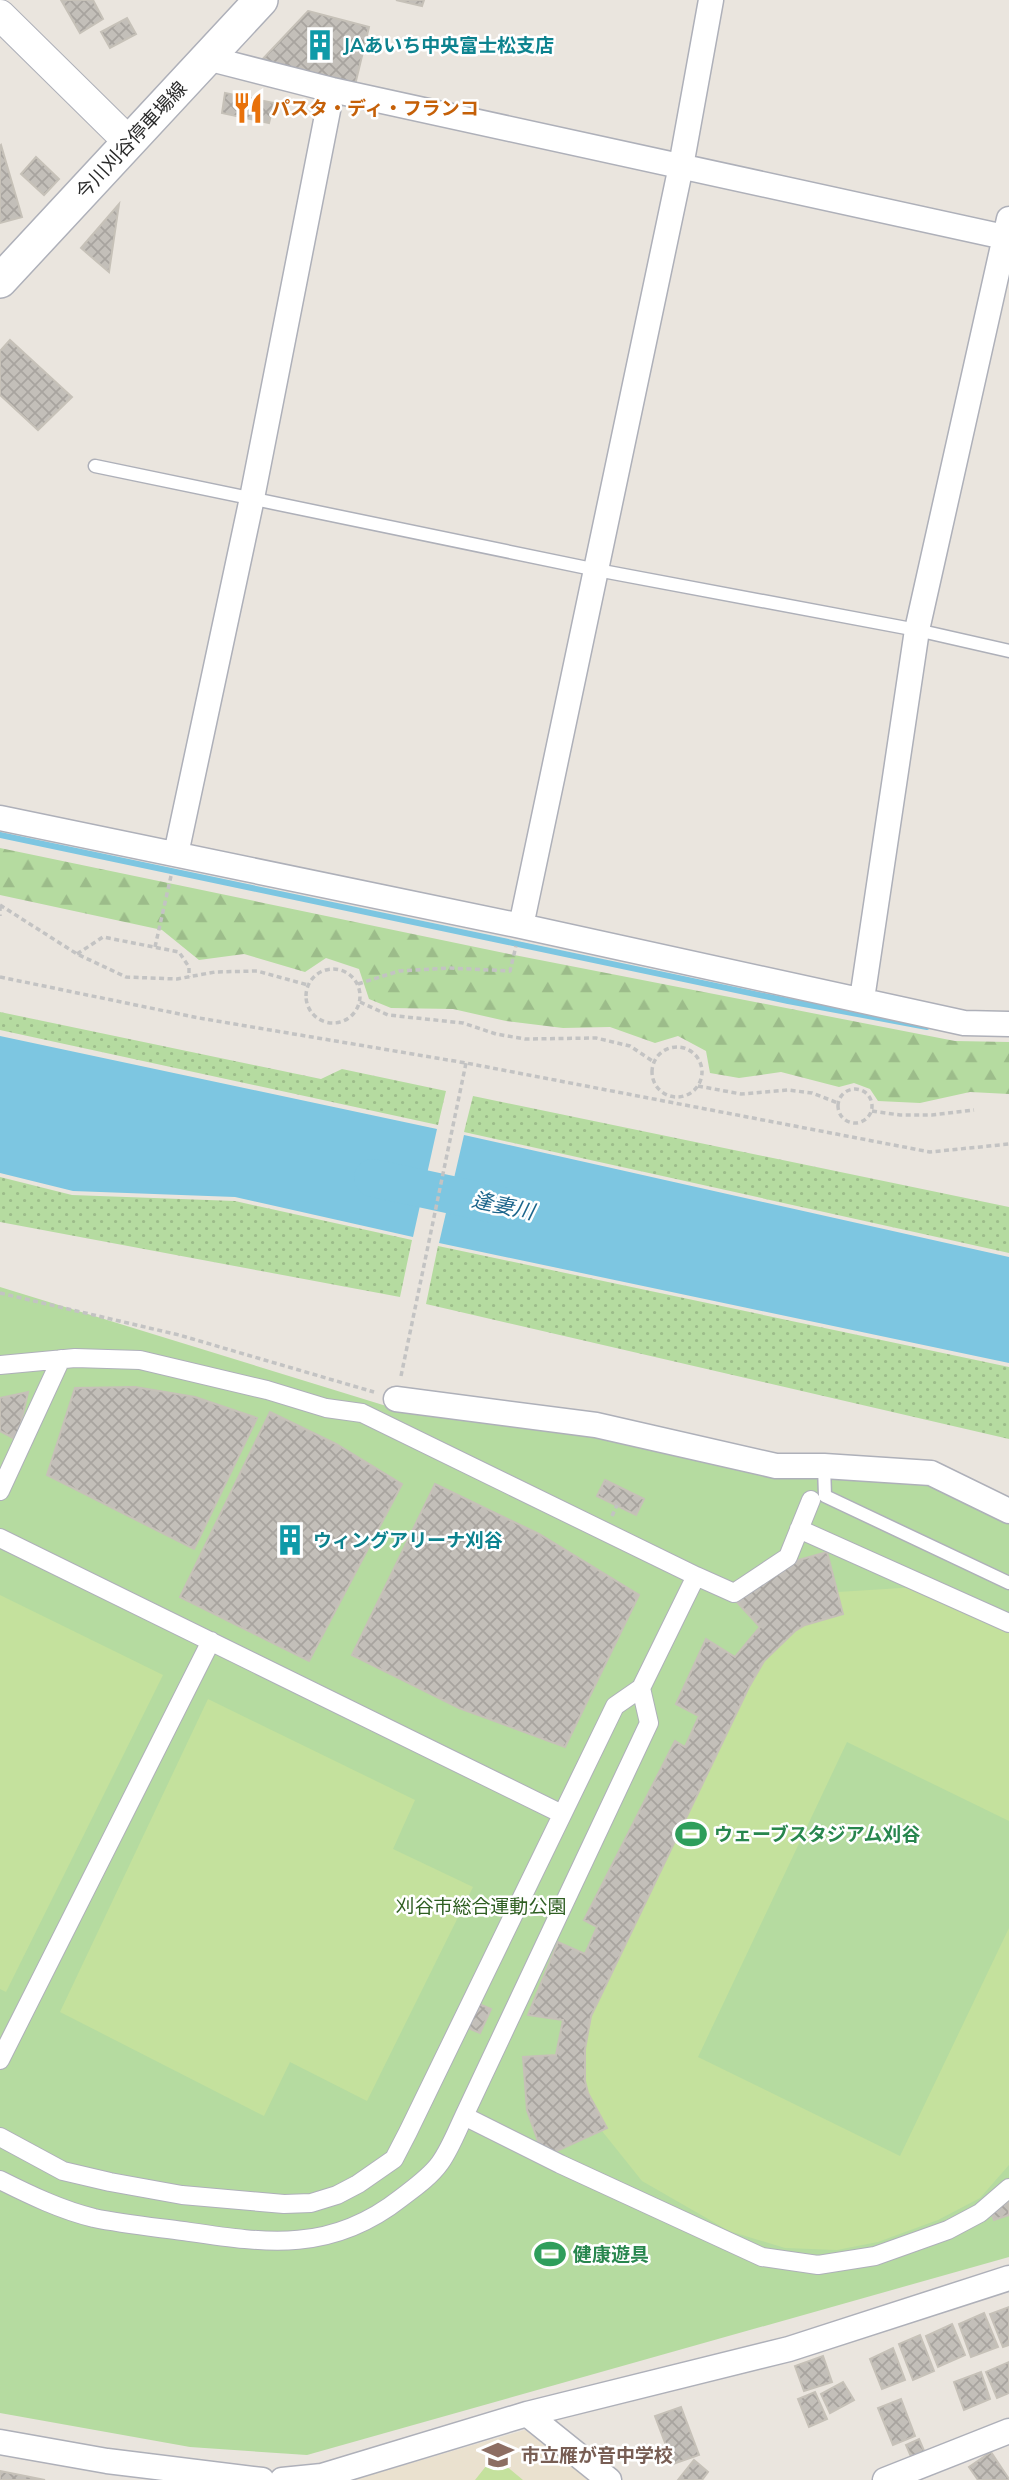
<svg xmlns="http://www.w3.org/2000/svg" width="1009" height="2480" font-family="Mulish,'Noto Sans JP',sans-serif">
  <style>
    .education { fill: #eae1cf }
    .grass { fill: url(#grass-dots) }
    .forest { fill: url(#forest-firs) }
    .park { fill: #b5dba0 }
    .pitch { fill: #c4e19d }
    .water { fill: #7dc6e1 }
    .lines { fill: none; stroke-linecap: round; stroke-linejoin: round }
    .stream { stroke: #7dc6e1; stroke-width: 6 }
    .river { stroke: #7dc6e1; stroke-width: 38 }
    .building { fill: url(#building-cross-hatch); stroke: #c6c1b8; stroke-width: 2 }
    .service-casing { stroke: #aeb0b9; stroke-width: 15 }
    .pedestrian-casing { stroke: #aeb0b9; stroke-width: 20 }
    .minor-casing { stroke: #aeb0b9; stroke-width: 27 }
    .tertiary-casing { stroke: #aeb0b9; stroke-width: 32 }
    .secondary-casing { stroke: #aeb0b9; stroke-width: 36 }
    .path { stroke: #c3c3c3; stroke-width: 3.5; stroke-dasharray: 5 3.5; stroke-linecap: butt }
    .service { stroke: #fff; stroke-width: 12 }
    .pedestrian { stroke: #fff; stroke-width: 18 }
    .minor { stroke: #fff; stroke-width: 24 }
    .tertiary { stroke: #fff; stroke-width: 30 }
    .secondary { stroke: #fff; stroke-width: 33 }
    .labels { text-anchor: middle; stroke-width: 5; stroke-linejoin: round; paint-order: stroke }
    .culture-label { font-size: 19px; font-weight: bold; fill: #0d838f; stroke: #fff; text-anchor: start }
    .food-label { font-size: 19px; font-weight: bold; fill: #c56008; stroke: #fff; text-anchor: start }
    .street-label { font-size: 19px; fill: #2a2a2a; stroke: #fff }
    .leisure-label { font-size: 19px; font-weight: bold; fill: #27864d; stroke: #fff; text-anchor: start }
    .park-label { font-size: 19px; fill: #2f5f22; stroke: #fff }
    .education-label { font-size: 19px; font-weight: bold; fill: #785e54; stroke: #fff; text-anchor: start }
    .water-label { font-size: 21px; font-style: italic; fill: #1d668c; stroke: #fff }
  </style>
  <defs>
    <pattern id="grass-dots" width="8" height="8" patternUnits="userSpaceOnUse" patternTransform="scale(1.75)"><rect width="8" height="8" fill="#b5dba0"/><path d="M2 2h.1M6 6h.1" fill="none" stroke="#9cbc8a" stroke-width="1.8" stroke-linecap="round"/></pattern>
    <pattern id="forest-firs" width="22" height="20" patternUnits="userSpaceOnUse" patternTransform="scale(1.75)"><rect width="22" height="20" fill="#b5dba0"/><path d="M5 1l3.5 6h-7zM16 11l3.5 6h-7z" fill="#9cbc8a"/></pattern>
    <pattern id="building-cross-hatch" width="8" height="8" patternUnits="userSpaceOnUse" patternTransform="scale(1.75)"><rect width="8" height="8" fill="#c3bfb9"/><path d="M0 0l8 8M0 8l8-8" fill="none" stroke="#a8a49f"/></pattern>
  </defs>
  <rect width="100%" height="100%" fill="#eae5de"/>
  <path class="education" d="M 525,2430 L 590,2480 L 353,2480 Z"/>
  <path class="grass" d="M 0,1012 L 321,1079 L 342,1069 L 446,1091 L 438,1125 L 0,1030 Z
    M 473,1096 L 1009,1207 L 1009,1253 L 464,1132 Z
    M 0,1177 L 72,1195 L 235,1201 L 412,1240 L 400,1297 L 0,1222 Z
    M 438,1246 L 1009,1367 L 1009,1439 L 426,1304 Z"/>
  <path class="forest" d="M 0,848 L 509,954 L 955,1041 L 1009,1042 L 1009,1094 L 970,1092 L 920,1103 L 878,1101 L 870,1089 L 854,1083 L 839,1087 L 781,1072 L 739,1078 L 710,1073 L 706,1051 L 678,1036 L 655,1043 L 610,1027 L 563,1028 L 506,1021 L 453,1009 L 391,1008 L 369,999 L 359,969 L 326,958 L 305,972 L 244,954 L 199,960 L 162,930 L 0,895 Z"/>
  <path class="park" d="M 0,1287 L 409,1413 L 926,1481 L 1009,1520 L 1009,2257 L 307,2455 L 190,2447 L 0,2413 Z"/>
  <path class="pitch" d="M 827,1552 L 838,1592 L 917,1587 L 1009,1631 L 1009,1821 L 847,1742 L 698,2057 L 900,2156 L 1009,1928 L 1009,2165 L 980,2198 L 938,2220 L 878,2242 L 837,2250 L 785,2248 L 729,2231 L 642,2181 L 602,2131 L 548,2155 L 526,2079 L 523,2057 L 556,2054 L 563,2020 L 528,2015 L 558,1942 L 585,1954 L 597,1928 L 584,1920 L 675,1741 L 685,1746 L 699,1716 L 676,1704 L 706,1639 L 735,1657 L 760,1627 L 736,1601 C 767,1576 787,1563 827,1552 Z
    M 0,1595 L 163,1675 L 6,1992 L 0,1989 Z
    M 208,1699 L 415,1800 L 393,1849 L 473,1887 L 367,2101 L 290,2062 L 264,2116 L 60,2012 Z
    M 494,2456 L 523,2480 L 475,2480 Z"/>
  <path class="water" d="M 0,1036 L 437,1129 L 413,1237 L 235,1197 L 73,1191 L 0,1173 Z
    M 464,1135 L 1009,1257 L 1009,1363 L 439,1243 Z"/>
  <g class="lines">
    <path class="stream" d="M 0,835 L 788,1001 L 927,1027"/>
    <path class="river" d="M 373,1178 L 503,1206"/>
  </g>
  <path class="building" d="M 61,0 L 93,0 L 103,19 L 80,33 Z
    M 396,0 L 424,0 L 422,6 Z
    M 308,11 L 369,27 L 355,85 L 259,63 Z
    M 127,18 L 136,34 L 110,48 L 101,32 Z
    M 225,93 L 274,103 L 269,123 L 222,113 Z
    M 1,145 L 22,217 L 0,223 L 0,146 Z
    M 36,157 L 59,179 L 44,195 L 21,174 Z
    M 119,204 L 109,272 L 81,248 Z
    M 10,340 L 72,397 L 38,430 L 0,395 L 0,351 Z
    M 135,1387 L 195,1397 L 257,1418 L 194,1549 L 47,1475 L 75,1388 Z
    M 28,1392 L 17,1440 L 0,1431 L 0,1398 Z
    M 270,1412 L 336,1444 L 402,1484 L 309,1661 L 180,1597 Z
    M 605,1480 L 644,1499 L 636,1515 L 597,1496 Z
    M 435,1484 L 539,1534 L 639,1595 L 565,1747 L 459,1708 L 352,1655 Z
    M 827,1552 L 843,1614 L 805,1625 L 795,1631 L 764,1661 L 749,1687 L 591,2016 L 585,2049 L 585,2081 L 588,2093 L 607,2128 L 548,2155 L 538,2141 L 527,2110 L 523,2057 L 556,2055 L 563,2020 L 528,2015 L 558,1942 L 585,1954 L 597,1927 L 584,1920 L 675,1741 L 685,1747 L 699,1716 L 676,1704 L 706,1639 L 735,1657 L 760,1627 L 736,1601 L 766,1577 L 799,1560 Z
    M 479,2004 L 491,2009 L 480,2033 L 468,2028 Z
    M 1009,2202 L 1009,2215 L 994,2220 L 990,2209 Z
    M 1009,2307 L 1009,2345 L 1003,2347 L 990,2314 Z
    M 984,2313 L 998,2347 L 971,2357 L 959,2324 Z
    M 952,2324 L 965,2355 L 938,2367 L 926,2336 Z
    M 920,2335 L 934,2371 L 913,2380 L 899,2344 Z
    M 893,2348 L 905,2380 L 882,2389 L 870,2359 Z
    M 823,2356 L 832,2382 L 804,2391 L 795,2366 Z
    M 1009,2362 L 1009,2393 L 997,2398 L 986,2372 Z
    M 981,2372 L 990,2399 L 964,2410 L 954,2382 Z
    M 843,2382 L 854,2400 L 830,2413 L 821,2394 Z
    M 815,2392 L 827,2419 L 809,2427 L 798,2399 Z
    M 901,2399 L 915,2436 L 893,2445 L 878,2408 Z
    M 681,2407 L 699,2455 L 673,2464 L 655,2416 Z
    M 919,2439 L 925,2453 L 912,2459 L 906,2445 Z
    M 991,2452 L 1009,2479 L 1009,2480 L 978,2480 L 969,2467 Z
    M 694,2460 L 708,2472 L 702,2480 L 678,2480 Z
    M 0,2471 L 45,2480 L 0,2480 Z"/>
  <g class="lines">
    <defs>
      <path id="service" d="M 95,466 L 597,570 L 917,630 L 1009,651
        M 824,1466 L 825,1496 L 1009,1583"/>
      <path id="pedestrian" d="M 0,1365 L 75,1358 L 140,1360 L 267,1390 L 326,1408 L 362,1413 L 696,1576
        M 0,1491 L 61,1359
        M 799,1529 L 1009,1623
        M 0,1538 L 562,1814
        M 0,2060 L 211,1641
        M 464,2116 L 560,2164 L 762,2257 L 818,2265 L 875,2256 L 948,2230 L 980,2213 L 1009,2188
        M 0,2137 L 63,2171 L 110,2182 L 182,2195 L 284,2204 L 311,2203 L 337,2195 L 358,2184 L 394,2159 L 408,2132 L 615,1706 L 641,1688 L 696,1576 L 734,1593 L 788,1557 L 811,1500
        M 0,2180 C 30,2195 61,2210 94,2218 C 123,2224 153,2227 183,2231 C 265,2243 330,2254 401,2198 C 414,2188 430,2177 440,2163 C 450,2149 457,2131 464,2116 L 649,1723 L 641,1688"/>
      <path id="minor" d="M 207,58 L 332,90 L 1009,238
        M 0,818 L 521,926 L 964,1023 L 1009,1024
        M 176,854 L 252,498 L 332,90
        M 521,926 L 681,166 L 711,0
        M 862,999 L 917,630 L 1009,219
        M 396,1399 L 596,1425 L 776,1466 L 824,1466 L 931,1473 L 1009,1511
        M 527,2414 L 609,2480
        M 0,2442 L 107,2461 L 262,2480
        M 282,2480 L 322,2476 L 527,2414 L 789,2349 L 1009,2278
        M 885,2480 L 1009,2431"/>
      <path id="tertiary" d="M 0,15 L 129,142"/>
      <path id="secondary" d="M 0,281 L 261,0"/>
    </defs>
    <use href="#service" class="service-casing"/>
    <use href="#pedestrian" class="pedestrian-casing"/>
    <use href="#minor" class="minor-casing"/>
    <use href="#tertiary" class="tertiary-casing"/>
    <use href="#secondary" class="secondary-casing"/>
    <path class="path" d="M 0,905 L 77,954 L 126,977 L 177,979 L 215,972 L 257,971 L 308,985
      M 0,906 L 0,916
      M 155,947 L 171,876
      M 77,954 L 103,937 L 179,952 L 189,967 L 189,977
      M306 996a27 27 0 1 1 54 0a27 27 0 1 1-54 0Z
      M 0,977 L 199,1018 L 466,1063 L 930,1152 L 1009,1144
      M 358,984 L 399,971 L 450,968 L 510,971 L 516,946
      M 360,1002 L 388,1015 L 463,1023 L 496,1034 L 525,1039 L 596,1038 L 630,1046 L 654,1062
      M652 1072a25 25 0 1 1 50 0a25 25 0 1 1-50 0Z
      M 698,1086 L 741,1094 L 788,1090 L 812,1093 L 838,1103
      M838 1106a17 17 0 1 1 34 0a17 17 0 1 1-34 0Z
      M 872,1111 L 900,1115 L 932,1115 L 974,1110
      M 0,1293 L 179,1335 L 374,1392
      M 401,1376 L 466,1063
      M 612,1516 L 617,1505"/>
    <use href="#service" class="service"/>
    <use href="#pedestrian" class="pedestrian"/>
    <use href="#minor" class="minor"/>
    <use href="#tertiary" class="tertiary"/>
    <use href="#secondary" class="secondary"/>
  </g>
  <defs>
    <symbol id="building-bare" viewBox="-9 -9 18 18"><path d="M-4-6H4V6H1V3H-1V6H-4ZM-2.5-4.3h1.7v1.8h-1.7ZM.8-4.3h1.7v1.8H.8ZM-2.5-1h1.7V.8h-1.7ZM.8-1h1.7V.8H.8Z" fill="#0f9aa8" stroke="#fff" stroke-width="2.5" paint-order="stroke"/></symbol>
    <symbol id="restaurant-bare" viewBox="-9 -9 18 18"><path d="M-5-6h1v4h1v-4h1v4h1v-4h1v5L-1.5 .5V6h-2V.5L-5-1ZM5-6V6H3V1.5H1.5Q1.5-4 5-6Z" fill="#e8710a" stroke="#fff" stroke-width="2.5" paint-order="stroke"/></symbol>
    <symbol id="stadium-bare" viewBox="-9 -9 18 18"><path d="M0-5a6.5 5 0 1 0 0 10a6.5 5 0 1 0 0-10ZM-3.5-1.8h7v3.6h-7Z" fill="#2e9e5b" stroke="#fff" stroke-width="2.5" paint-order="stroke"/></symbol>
    <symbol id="school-bare" viewBox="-9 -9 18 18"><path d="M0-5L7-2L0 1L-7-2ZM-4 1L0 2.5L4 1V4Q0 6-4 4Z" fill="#8d6e63" stroke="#fff" stroke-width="2.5" paint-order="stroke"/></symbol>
  </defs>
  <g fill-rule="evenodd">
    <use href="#building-bare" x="298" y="23" width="44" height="44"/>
    <use href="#restaurant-bare" x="226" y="86" width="44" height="44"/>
    <use href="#building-bare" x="268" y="1518" width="44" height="44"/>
    <use href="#stadium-bare" x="669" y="1812" width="44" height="44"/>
    <use href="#stadium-bare" x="528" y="2232" width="44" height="44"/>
    <use href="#school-bare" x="476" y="2433" width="44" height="44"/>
  </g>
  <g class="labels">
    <g class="culture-label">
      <text x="343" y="52">JAあいち中央富士松支店</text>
      <text x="313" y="1547">ウィングアリーナ刈谷</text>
    </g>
    <g class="food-label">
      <text x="271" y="115">パスタ・ディ・フランコ</text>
    </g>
    <g class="street-label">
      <text transform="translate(131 140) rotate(-47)" y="7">今川刈谷停車場線</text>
    </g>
    <g class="leisure-label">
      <text x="714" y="1841">ウェーブスタジアム刈谷</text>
      <text x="573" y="2261">健康遊具</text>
    </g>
    <g class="park-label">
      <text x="481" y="1913">刈谷市総合運動公園</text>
    </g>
    <g class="education-label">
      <text x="521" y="2462">市立雁が音中学校</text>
    </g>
    <g class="water-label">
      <text transform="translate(503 1206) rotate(12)" y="7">逢妻川</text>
    </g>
  </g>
</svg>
